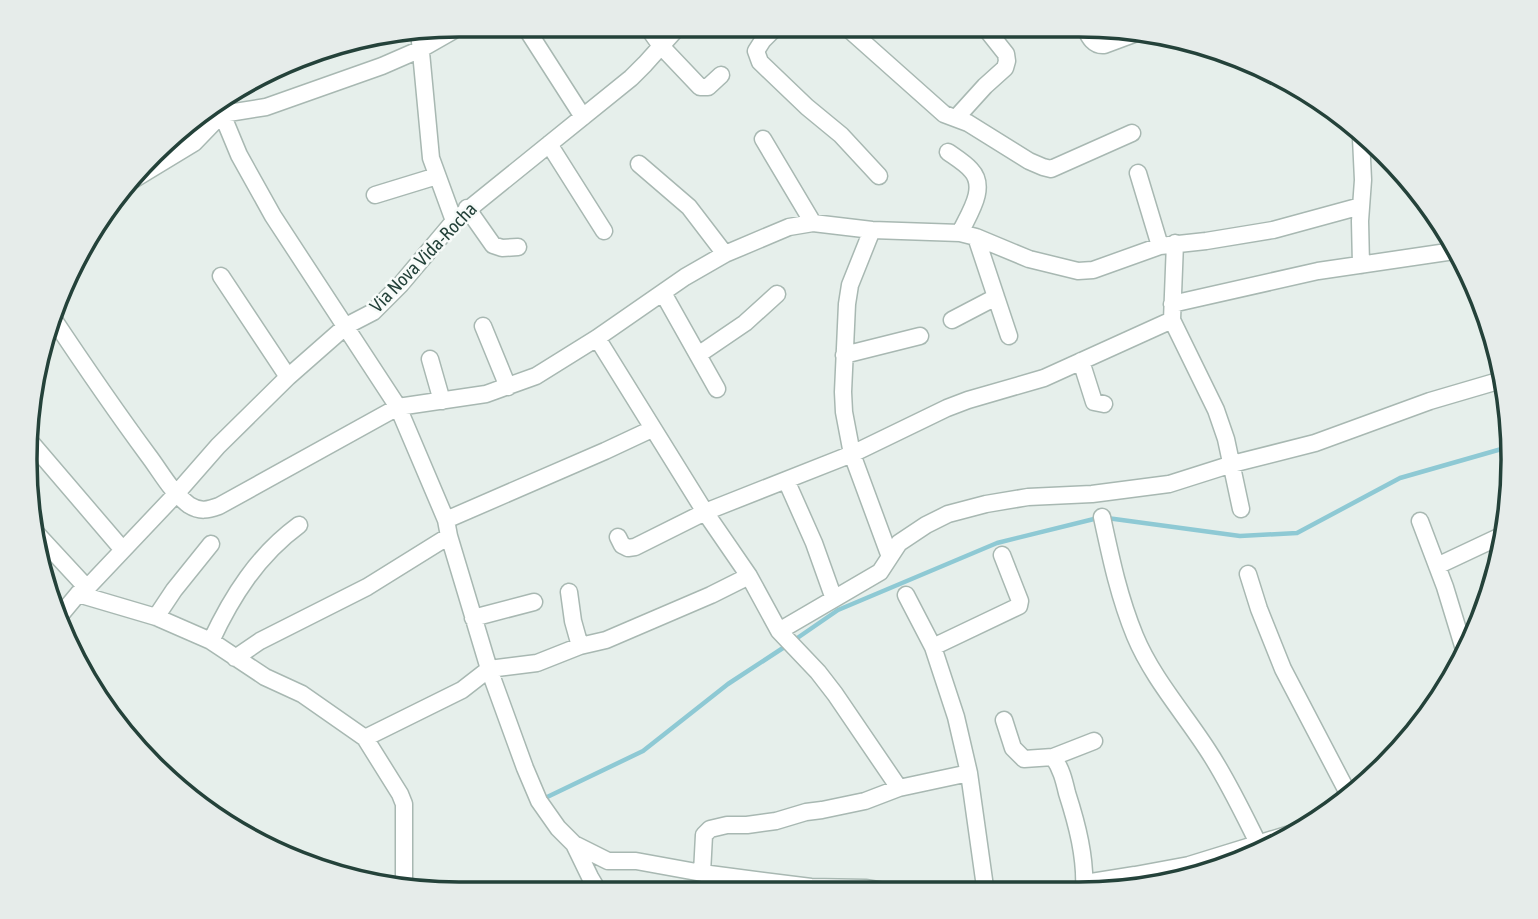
<svg xmlns="http://www.w3.org/2000/svg" width="1538" height="919" font-family="'Asap Condensed',sans-serif">
  <style>
    .lines { fill: none; stroke-linecap: round; stroke-linejoin: round }
    .stream { stroke: #8ec9d4; stroke-width: 4.5 }
    .minor-casing { stroke: #a8b8b2; stroke-width: 19 }
    .minor { stroke: #fff; stroke-width: 16 }
    .labels { text-anchor: middle; stroke-width: 5; stroke-linejoin: round; paint-order: stroke }
    .street-label { font-size: 19px; fill: #24423a; stroke: #f7fbf9 }
    .rim { fill: none; stroke: #24423a; stroke-width: 3.5 }
  </style>
  <rect width="100%" height="100%" fill="#e6efeb"/>
  <g class="lines">
    <path class="stream" d="M 1107,518 L 1240,536 L 1297,533 L 1400,478 L 1505,448
      M 793,641 L 838,610 L 997,543 L 1098,518
      M 543,799 L 643,751 L 728,684 L 786,646"/>
    <defs>
      <path id="minor" d="M 524,25 L 583,117
        M 646,25 L 661,46 L 700,87 L 708,87 L 721,75
        M 778,25 L 763,40 L 756,51 L 760,62 L 807,107 L 841,135 L 879,176
        M 844,25 L 944,114 L 968,123 L 1029,161 L 1043,167 L 1051,169 L 1132,133
        M 1083,25 C 1088,34 1092,46 1104,45 L 1139,32
        M 419,31 L 431,158 L 454,221
        M 219,101 L 222,114 L 239,155 L 273,216 L 398,407 L 446,520 L 449,536 L 489,669 L 525,768 L 539,801 L 558,828 L 574,844 L 590,877 L 600,894
        M 956,118 L 985,86 L 1005,68 L 1007,61 L 1006,54 L 983,25
        M 1361,138 L 1363,180 L 1360,221 L 1361,265
        M 763,139 L 813,223
        M 549,144 L 604,231
        M 948,152 C 955,157 965,163 971,170 C 988,188 968,215 960,233
        M 639,164 L 689,207 L 725,254
        M 1138,173 L 1160,246
        M 133,180 L 194,143 L 222,114 L 266,107 L 382,66 L 421,49 L 463,25
        M 375,195 L 437,176
        M 467,208 L 493,245 L 502,248 L 518,247
        M 976,237 L 1009,336
        M 1175,243 L 1172,320 L 1216,410 L 1226,439 L 1241,509
        M 221,276 L 288,377
        M 663,293 L 717,389
        M 1172,304 L 1318,271 L 1454,251
        M 50,314 C 82,362 114,409 148,455 C 161,472 171,492 189,505 C 200,512 208,510 219,506 L 398,407 L 486,394 L 536,376 L 597,338 L 685,277 L 725,254 L 789,227 L 813,223 L 872,230 L 960,233 L 976,237 L 1029,259 L 1078,271 L 1093,270 L 1160,246 L 1206,241 L 1273,230 L 1361,206
        M 952,320 L 996,297
        M 483,326 L 508,387
        M 597,338 L 705,512 L 749,576 L 779,631 L 818,672 L 835,694 L 899,788
        M 698,355 L 745,323 L 777,294
        M 844,355 L 920,336
        M 430,359 L 442,401
        M 1081,361 L 1094,402 L 1104,404
        M 28,439 L 123,550
        M 786,480 L 814,543 L 834,599
        M 1102,517 C 1111,559 1119,597 1135,636 C 1152,677 1183,712 1207,749 C 1227,779 1242,811 1258,843
        M 446,520 L 605,451 L 652,429
        M 1420,521 L 1445,587 L 1463,646
        M 37,534 L 87,588
        M 618,537 L 622,545 L 628,548 L 635,547 L 705,512 L 852,454 L 844,412 L 843,392 L 847,304 L 850,285 L 872,230
        M 890,557 L 852,454 L 947,408 L 968,400 L 1044,378 L 1172,320
        M 1437,566 L 1505,534
        M 1248,574 L 1259,609 L 1283,669 L 1350,797
        M 569,592 L 573,621 L 580,646
        M 78,594 L 156,617 L 211,641 L 265,677 L 302,694 L 365,738 L 462,690 L 489,669 L 537,663 L 580,646 L 606,640 L 711,595 L 749,576
        M 906,595 L 933,647 L 956,717 L 969,773 L 986,894
        M 156,617 L 174,590 L 211,544
        M 58,618 L 78,594 L 87,588 L 176,494 L 218,446 L 288,377 L 346,326 L 373,312 L 401,284 L 454,221 L 631,78 L 645,64 L 680,25
        M 473,618 L 534,602
        M 779,631 L 880,572 L 899,543 L 926,525 L 948,514 L 986,504 L 1028,497 L 1092,494 L 1169,484 L 1232,464 L 1315,443 L 1430,401 L 1505,379
        M 211,641 C 232,596 258,555 299,525
        M 933,647 L 1019,606 L 1020,601 L 1002,555
        M 235,658 L 260,641 L 367,587 L 449,536
        M 1004,720 L 1013,748 L 1024,759 L 1053,757 C 1061,768 1064,780 1067,793 C 1077,824 1086,858 1084,891
        M 365,738 L 400,794 L 404,804 L 404,888
        M 1053,757 L 1094,741
        M 574,844 L 608,861 L 636,861 L 702,873 L 811,887 L 865,888 L 903,894
        M 702,873 L 704,835 L 710,829 L 727,825 L 747,825 L 776,821 L 806,812 L 822,810 L 865,801 L 899,788 L 969,773
        M 1085,883 L 1135,875 L 1189,865 L 1306,829"/>
    </defs>
    <use href="#minor" class="minor-casing"/>
    <use href="#minor" class="minor"/>
  </g>
  <g class="labels">
    <g class="street-label">
      <text transform="translate(423 257) rotate(-46)" y="7">Via Nova Vida-Rocha</text>
    </g>
  </g>
  <path d="M0 0H1538V919H0ZM459 37H1079A422 422 0 0 1 1501 459V460A422 422 0 0 1 1079 882H459A422 422 0 0 1 37 460V459A422 422 0 0 1 459 37Z" fill="#e6ecea" fill-rule="evenodd"/>
  <path class="rim" d="M459 37H1079A422 422 0 0 1 1501 459V460A422 422 0 0 1 1079 882H459A422 422 0 0 1 37 460V459A422 422 0 0 1 459 37Z"/>
</svg>
